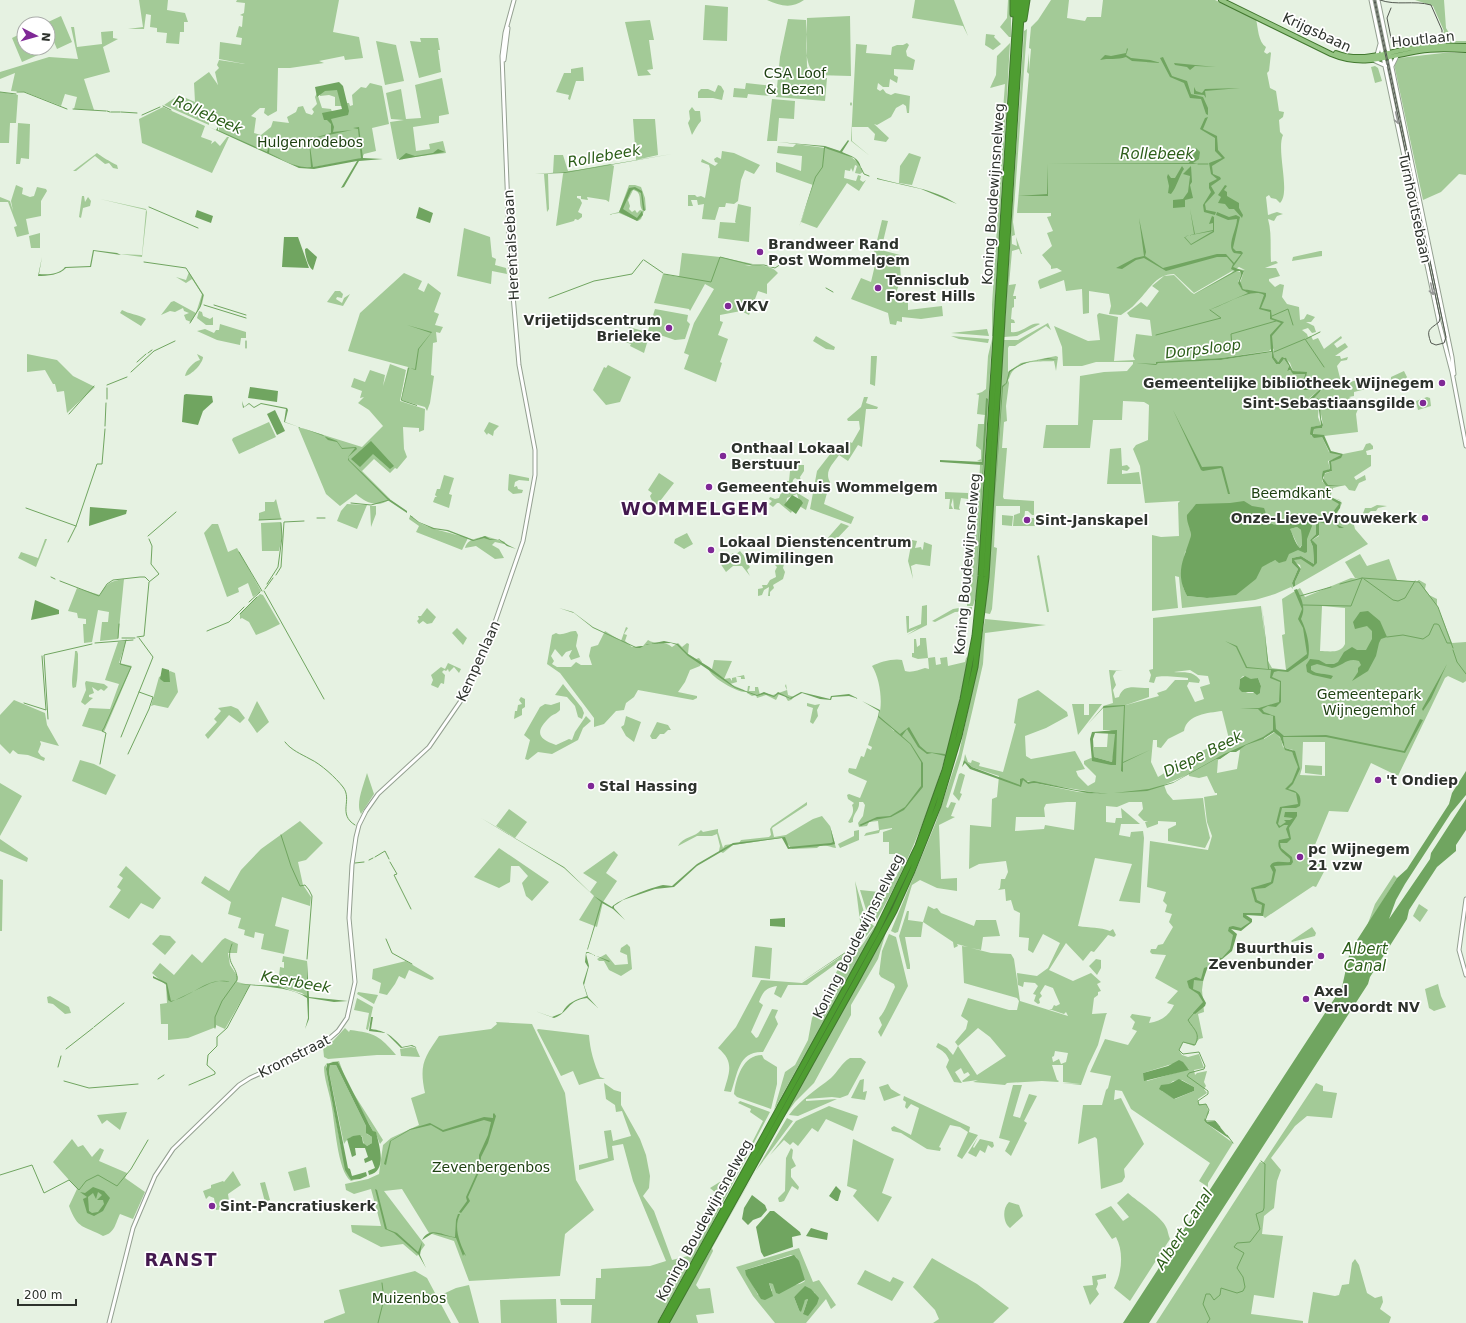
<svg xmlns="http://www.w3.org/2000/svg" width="1466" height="1323" font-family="'DejaVu Sans',sans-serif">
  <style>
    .green { fill: #a3ca97; fill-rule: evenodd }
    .water { fill: #70a560; fill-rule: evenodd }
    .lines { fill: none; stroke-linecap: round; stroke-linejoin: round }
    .stream { stroke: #70a560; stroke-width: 1 }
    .secondary-casing { stroke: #94a091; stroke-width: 5 }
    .primary-casing { stroke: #42782f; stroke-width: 6 }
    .motorway-casing { stroke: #42782f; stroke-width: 7 }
    .secondary { stroke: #fff; stroke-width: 3 }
    .primary { stroke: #95c483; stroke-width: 4 }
    .motorway { stroke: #4e9d31; stroke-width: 5 }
    .tram { stroke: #535951; stroke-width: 1 }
    .oneway { stroke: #969896 }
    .poi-dot { fill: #7f2896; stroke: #fff; stroke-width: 1.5 }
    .labels { text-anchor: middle; stroke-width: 3.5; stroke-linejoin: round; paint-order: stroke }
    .street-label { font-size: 14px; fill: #2d322c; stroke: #fff }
    .park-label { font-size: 14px; fill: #1e4111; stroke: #fff }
    .poi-label { font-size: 14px; font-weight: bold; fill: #2d322c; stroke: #fff; text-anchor: start }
    .water-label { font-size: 15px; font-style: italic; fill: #2c5e19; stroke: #fff }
    .district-label { font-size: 18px; font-weight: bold; letter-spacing: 1px; fill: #43194e; stroke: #fff }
  </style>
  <rect width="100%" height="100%" fill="#e6f2e2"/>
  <path class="green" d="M 139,0 L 168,0 L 167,10 L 185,13 L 188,22 L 184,22 L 184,32 L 180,32 L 179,44 L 166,43 L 167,33 L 157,32 L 157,28 L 150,27 L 151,15 L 146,14 L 144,29 L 128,29 L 143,27 Z
    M 237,0 L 339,0 L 333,32 L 359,37 L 363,58 L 345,60 L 344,56 L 319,61 L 324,63 L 290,68 L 278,68 L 277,111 L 268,116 L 264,113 L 265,108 L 260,108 L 251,116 L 256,118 L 254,133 L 261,135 L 271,127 L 273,121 L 289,123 L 287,117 L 296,112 L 298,107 L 303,106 L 306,113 L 312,115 L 314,112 L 312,109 L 317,104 L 315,97 L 317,93 L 322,108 L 331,109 L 332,112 L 338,116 L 346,103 L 349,103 L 350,106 L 353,105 L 352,95 L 361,87 L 366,88 L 370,83 L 382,86 L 389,124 L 372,128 L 376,151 L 364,154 L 362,158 L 355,160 L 309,168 L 296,166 L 219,131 L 219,117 L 209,119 L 209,125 L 164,105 L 179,95 L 195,102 L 194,83 L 209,72 L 218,85 L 215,72 L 219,68 L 217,65 L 219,60 L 245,64 L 219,59 L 220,42 L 241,45 L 242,38 L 236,37 L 239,26 L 242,27 L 243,16 L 240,15 L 244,13 L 245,3 L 236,2 Z
    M 767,0 L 804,0 C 792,9 780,6 767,0 Z
    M 915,0 L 954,0 L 968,36 L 963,26 L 912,18 Z
    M 1008,0 L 1011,0 L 1011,37 L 1009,37 L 1000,27 L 1007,18 Z
    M 1051,0 L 1069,0 L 1067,18 L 1085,21 L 1087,17 L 1101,17 L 1103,0 L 1215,0 L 1256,19 C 1258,27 1258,42 1266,47 L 1264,52 L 1267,54 L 1270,52 L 1271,53 L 1269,71 L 1267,73 L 1270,88 L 1276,91 L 1279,111 L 1284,112 L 1283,117 L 1279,120 L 1280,132 L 1283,135 C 1276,150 1291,193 1280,203 L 1276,199 L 1271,198 L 1269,195 L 1266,197 L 1268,215 L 1277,212 L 1283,214 L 1277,216 L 1274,221 L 1268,219 C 1272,233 1270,247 1271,262 L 1276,261 L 1278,263 L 1265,268 L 1276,268 L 1280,276 L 1269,279 L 1269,281 L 1275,287 L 1280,284 L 1284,285 L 1282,297 L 1287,304 L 1299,307 L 1300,320 L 1304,319 L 1307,314 L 1315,317 L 1311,322 L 1306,322 L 1314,326 L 1316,332 L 1312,333 L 1308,328 L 1302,330 L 1307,334 L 1308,337 L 1311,336 L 1313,340 L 1318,338 L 1324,349 L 1341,336 L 1342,338 L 1334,344 L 1337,348 L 1345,343 L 1348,347 L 1335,356 L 1340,356 L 1341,359 L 1348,357 L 1347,360 L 1341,361 L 1337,366 L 1343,390 L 1345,389 L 1344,384 L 1363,378 L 1366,389 L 1354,392 L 1354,396 L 1349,397 L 1353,399 L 1353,404 L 1358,409 L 1356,414 L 1358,432 L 1324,436 L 1313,435 L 1314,429 L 1322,428 L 1323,425 L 1319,403 L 1318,417 L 1321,425 L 1312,427 L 1311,436 L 1322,437 L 1329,452 L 1343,455 L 1343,454 L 1363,450 L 1366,444 L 1370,443 L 1373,446 L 1373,449 L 1366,451 L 1367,455 L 1371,455 L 1371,466 L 1354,477 L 1356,480 L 1365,475 L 1366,480 L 1359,483 L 1355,491 L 1349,490 L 1345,485 L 1326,485 L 1324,480 L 1324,474 L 1332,471 L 1330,463 L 1337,458 L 1328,461 L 1330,469 L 1323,472 L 1322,481 L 1330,490 L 1327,497 L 1339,502 L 1339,505 L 1326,521 L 1320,519 L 1316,522 L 1316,534 L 1310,540 L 1313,547 L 1314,564 L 1301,556 L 1292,558 L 1292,563 L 1298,569 L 1292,583 L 1293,589 L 1291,587 L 1275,594 L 1255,600 L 1182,608 L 1179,577 L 1175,576 L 1178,608 L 1152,611 L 1152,535 L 1161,537 L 1179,536 L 1178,503 L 1180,501 L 1145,503 L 1140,466 L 1133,449 L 1136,445 L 1148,440 L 1149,405 L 1144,402 L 1123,401 L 1122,420 L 1093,420 L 1090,448 L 1043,448 L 1046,425 L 1078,425 L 1080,376 L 1104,372 L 1127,371 L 1133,364 L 1133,362 L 1096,362 L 1082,366 L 1063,366 L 1062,347 L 1054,326 L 1088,341 L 1100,340 L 1097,315 L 1099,313 L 1118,317 L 1114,361 L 1135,360 L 1133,356 L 1136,334 L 1152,336 L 1150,320 L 1130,317 L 1127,313 L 1141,302 L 1147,307 L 1159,291 L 1152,286 L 1164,276 L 1174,275 L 1191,292 L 1194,294 L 1231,273 L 1234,270 L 1240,272 L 1241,275 L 1238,282 C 1242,291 1245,293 1254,293 L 1255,292 L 1243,289 L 1240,283 L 1244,271 L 1236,269 L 1245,270 L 1239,267 L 1194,293 L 1174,274 C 1155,274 1148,292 1136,303 C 1132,308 1126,311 1121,315 L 1109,314 L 1111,306 L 1109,294 L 1089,291 L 1089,313 L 1083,314 L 1082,289 L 1066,291 L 1064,280 L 1040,289 L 1038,282 L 1039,280 L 1062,271 L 1057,268 L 1051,269 L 1051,266 L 1042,255 L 1052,246 L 1047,233 L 1053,231 L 1047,217 L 1051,216 L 1051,213 L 1017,213 L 1029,74 L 1027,72 L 1029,53 L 1029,71 L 1031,49 L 1029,48 L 1031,27 L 1038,20 ZM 1272,348 L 1274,349 L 1274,357 L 1277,362 L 1284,357 L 1290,363 L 1293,371 L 1306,373 L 1304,388 L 1322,388 C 1320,396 1310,397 1309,404 L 1314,401 L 1316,402 L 1310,406 L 1307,405 L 1307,400 L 1319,390 L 1303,390 L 1301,388 L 1305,374 L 1295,374 L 1289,370 L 1287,371 L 1289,366 L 1284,359 L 1280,364 L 1276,364 L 1272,358 L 1272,352 L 1221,360 L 1170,362 L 1221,358 L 1269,351 ZM 1240,503 L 1263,511 L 1269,525 C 1279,527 1295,529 1304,523 L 1307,524 L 1308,527 L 1303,527 L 1302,529 L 1305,535 L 1305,551 L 1295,548 L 1288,552 L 1284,561 L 1279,562 L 1271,558 L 1267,564 L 1262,564 L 1254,578 L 1234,594 L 1216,594 L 1212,597 L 1207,598 L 1187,596 L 1183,587 L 1182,576 L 1185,552 C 1201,539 1177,514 1198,505 L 1227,507 Z
    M 1415,0 L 1444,0 L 1446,28 L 1454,41 L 1466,41 L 1466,43 L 1439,42 L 1444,31 L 1433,6 Z
    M 705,5 L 728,7 L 727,41 L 703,40 Z
    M 61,16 L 72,42 L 57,49 L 48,28 L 48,24 L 46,23 Z
    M 850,16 L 851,76 L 815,75 C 802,62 807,35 807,18 Z
    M 788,19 L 806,20 L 807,67 L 815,78 L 827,78 L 825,101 L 776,97 L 780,57 Z
    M 650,20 L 654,40 L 649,40 L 653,69 L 647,70 L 651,75 L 638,76 L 625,22 Z
    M 71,27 L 74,27 L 77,47 L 102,44 L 101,32 L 113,31 L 113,38 L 118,39 L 103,47 L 110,72 L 84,79 L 94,110 L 74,109 L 77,97 L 65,94 L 61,106 L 25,92 L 11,91 L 15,73 L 0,79 L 0,72 L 49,57 L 78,59 Z
    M 1027,29 L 1013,222 L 1015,235 L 1012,236 L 1012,244 L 1017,246 L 1016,237 L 1022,254 L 1021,254 L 1019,249 L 1012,251 L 1009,285 L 1016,284 L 1013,296 L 1016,296 L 1016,299 L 1014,299 L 1014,307 L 1012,308 L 1011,319 L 1014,320 L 1015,323 L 1011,323 L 1011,332 C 1022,334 1031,321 1040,324 L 1017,336 L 1004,337 L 1023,47 L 1024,31 Z
    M 24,32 L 24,48 L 35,48 L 38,55 L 22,62 L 12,38 Z
    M 986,34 L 995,35 L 994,37 L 1001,44 L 993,50 L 985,45 Z
    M 420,38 L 438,38 L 440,50 L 438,50 L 441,72 L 419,78 L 410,41 L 421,42 Z
    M 376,41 L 396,45 L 404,81 L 385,85 Z
    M 907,43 L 909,45 L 906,51 L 907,56 L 915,60 L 913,70 L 894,69 L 894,75 L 898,77 L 897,83 L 890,79 L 889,87 L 883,87 L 878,83 L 877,89 L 880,91 L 883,89 L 886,93 L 891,95 L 895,93 L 910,96 L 909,113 L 907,113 L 906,106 L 903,104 L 896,108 L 891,117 L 877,125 L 874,124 L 889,138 L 886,142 L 874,140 L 875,134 L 868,127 L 852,127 L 852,141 L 870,156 L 851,141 L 856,44 L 867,45 L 866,53 L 891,55 L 892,47 L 897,45 L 903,45 Z
    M 1010,43 L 993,336 L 992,336 L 992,305 L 1003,133 L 997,112 L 1003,110 L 1005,84 L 990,88 L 996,75 L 997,56 Z
    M 1443,53 L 1466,53 L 1466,175 L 1459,174 L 1441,192 L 1423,200 L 1394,64 L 1399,58 Z
    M 1375,66 L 1378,68 L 1382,81 L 1375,83 L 1371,67 Z
    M 583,67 L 584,81 L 576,81 L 570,100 L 568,99 L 569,95 L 556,92 L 564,73 L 571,73 L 571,69 Z
    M 442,78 L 449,114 L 439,116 L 439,123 L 413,127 L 416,151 L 430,149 L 429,144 L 443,141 L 446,153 L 397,159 L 390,122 L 404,120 L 391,119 L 386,93 L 401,89 L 406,119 L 421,118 L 415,85 Z
    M 746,83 L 773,86 L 771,96 L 748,94 L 747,98 L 733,97 L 734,88 L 745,89 Z
    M 718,85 L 721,86 L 724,91 L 722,100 L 713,98 L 698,98 L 698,92 L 701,89 L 708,89 L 715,92 Z
    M 337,89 L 340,91 L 342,106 L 335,106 L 335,97 L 329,95 L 320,96 L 320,91 Z
    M 0,92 L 18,95 L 16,123 L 10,123 L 9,143 L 0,143 Z
    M 772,99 L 795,101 L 794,119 L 779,118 L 777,141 L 767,141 Z
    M 163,107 L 205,126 L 201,137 L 212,141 L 211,144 L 215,141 L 220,146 L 227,137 L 229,137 L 212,173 L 142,143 L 139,119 Z
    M 692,107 L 695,111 L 700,111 L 701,121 C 697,125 695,130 692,135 L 688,123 L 690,119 L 689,111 Z
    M 633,119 L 655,119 L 658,155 L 636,160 Z
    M 18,123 L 30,124 L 29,159 L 21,158 L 20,164 L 16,164 Z
    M 796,144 C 818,148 855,147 863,172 L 860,174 L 855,173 L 857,166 L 855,165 L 853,172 L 851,168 L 850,171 L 845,170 L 844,178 L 856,181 L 858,175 L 861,176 L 860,180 L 863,182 L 866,180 L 859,191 L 847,183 L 817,228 L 801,222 L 813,185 L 776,172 L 776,162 L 801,171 L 802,156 L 777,153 L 778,146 L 793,147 Z
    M 722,151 L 734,153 L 760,165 L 754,174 L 745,170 L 741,180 L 738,201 L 734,204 L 726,203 L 725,207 L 719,207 L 715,220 L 702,219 L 704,204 L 698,205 L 697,200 L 691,200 L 693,206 L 688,206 L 688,195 L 695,195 L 697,197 L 701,196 L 705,198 L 710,169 L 709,165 L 701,162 L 702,159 L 715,166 L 718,163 L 715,162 L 714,159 L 717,157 L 721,159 Z
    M 97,153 C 99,155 114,164 117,165 L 118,169 L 113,168 L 109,163 L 105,164 L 95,156 L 76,171 L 73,171 Z
    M 909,153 L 921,157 L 912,185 L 899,183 L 900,166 Z
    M 554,155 L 563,155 L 568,171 L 578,170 L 610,164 L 614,166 L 609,202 L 606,200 L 587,197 L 588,200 L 581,199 L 581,196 L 577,196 L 577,198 L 580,199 L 582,203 L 578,212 L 582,214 L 582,217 L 578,220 L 575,219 L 574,221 L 556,226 L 563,174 L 564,172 L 553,173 Z
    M 544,174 L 548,174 L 549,209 L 547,212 Z
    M 16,185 L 23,188 L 22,194 L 30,197 L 34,196 L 37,187 L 46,189 L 47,191 L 41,201 L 41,216 L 26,219 L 29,234 L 17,237 L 14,227 L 17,226 L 8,202 L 0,202 L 0,197 L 10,201 L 13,211 L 11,201 Z
    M 629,185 L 635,185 L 641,187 L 645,198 L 646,210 L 644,211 L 641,219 L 638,221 L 619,213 L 607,215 L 619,212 ZM 633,190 C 644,192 637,204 643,211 L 640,210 L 637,213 L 635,210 L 632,212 L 629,209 L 630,206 L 628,200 Z
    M 82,196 L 84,196 L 85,202 L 88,197 L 91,201 L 90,206 L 83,208 L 81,218 L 79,217 Z
    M 100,199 L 146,209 L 147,212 L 142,257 L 120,254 L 142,255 L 146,210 Z
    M 738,204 L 751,207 L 749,242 L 718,238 L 720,222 L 736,223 L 735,222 Z
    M 882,220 L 888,221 L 881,250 L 904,256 L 902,262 L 873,257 Z
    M 464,228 L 490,237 L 492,257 L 496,259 L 495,265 L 506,268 L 507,274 L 492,271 L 491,284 L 457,276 Z
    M 40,233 L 40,248 L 31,248 L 29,236 Z
    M 1320,251 L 1322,251 L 1322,256 L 1292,261 L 1293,257 Z
    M 682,253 L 720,257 L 753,264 L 745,266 C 756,265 771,264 778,273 L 767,284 L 767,294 L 758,291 L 749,315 L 741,311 L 720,315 L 720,321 L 723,322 L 718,335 L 728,339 L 720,362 L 722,363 L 716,382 L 684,369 L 689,355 L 684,353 L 694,323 L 714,289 L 705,284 L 690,311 L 689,309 L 654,303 L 663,274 L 679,277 Z
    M 889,262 L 900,265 L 901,279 L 896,293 L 897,301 L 908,302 L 908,310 L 942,306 L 943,316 L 921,319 L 902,317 L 902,322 L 897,321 L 896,325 L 890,324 L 888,313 L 851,299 L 861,278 L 871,282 L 875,265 Z
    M 189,272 L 204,295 L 202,304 L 191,322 L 186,320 L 184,315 L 189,313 L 184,311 L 183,308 L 175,312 L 170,311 L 161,315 L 171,302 L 174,301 L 196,313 L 202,294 L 192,279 L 186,283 L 176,277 L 186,280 Z
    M 404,273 L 422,281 L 418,289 L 424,292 L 428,283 L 441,293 L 434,312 L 439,314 L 435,325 L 443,327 L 440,333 L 436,332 L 437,342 L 433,343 L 431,375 L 434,376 L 430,403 L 427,411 L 425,407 L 401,400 L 408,367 L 348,351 L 360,313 Z
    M 335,291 L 340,291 L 343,294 L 342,298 L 337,297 L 336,299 L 342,303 L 344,298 L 350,294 L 343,306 L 327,302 Z
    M 655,309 L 688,315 L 687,321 L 690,324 L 685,339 L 675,340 L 648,331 Z
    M 122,310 C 129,314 137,314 146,319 L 141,326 L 120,313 Z
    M 199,311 L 202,312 L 203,316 L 210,319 L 213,317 L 213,325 L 206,325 L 197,318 Z
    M 1048,323 L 1051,330 L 1046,326 L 1015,346 L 1009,346 L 1008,348 L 1008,372 L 1021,363 L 1056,356 L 1058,357 L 1056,371 L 1054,361 C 1043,362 1021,359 1012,372 C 1010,375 1010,377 1008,380 L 1009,383 L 1006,406 L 1007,421 L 1004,422 L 1002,448 L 1007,448 L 1003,497 L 1004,499 L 1034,501 L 1034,515 L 1032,515 L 1028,511 L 1025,511 L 1024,520 L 1027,523 L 1028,518 L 1034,518 L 1035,526 L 1013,526 L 1014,515 L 1020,513 L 1020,506 L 996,506 L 994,547 L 997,548 L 992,609 L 990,614 L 985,613 L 1003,340 L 1018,340 Z
    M 220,324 L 246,332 L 246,338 L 241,338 L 240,345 L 217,340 L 197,331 L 205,329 L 214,333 L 216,330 L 219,330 Z
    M 629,327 L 650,333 L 644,353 L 630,346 L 631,344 L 625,342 Z
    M 987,329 L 989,336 L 951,333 Z
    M 816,336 L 835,347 L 834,350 L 826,349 L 813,341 Z
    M 951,336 L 989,339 L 988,343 L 959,339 Z
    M 992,339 L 977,593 L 973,606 L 967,606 L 968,593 L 966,591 L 968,591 L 969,587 L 974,527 L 971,523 L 976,523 L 979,489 L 974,487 L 979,487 L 980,465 L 982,465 L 982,462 L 977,461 L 981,459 L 981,450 L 976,446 L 978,424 L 984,424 L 985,415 L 977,414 L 979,395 L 976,394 L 982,392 L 986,389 L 988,356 Z
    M 27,354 L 57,360 L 73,376 L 95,387 L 67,413 L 64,391 L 57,392 L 55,384 L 53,384 L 45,370 L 27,372 Z
    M 197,354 L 203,357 C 203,363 192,375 185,376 C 186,370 194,361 200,360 Z
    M 871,356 L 877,356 L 875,386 L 870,384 Z
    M 390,364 L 406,370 L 400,401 L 425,409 L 424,430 L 419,432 L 419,428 L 403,427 L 404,449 L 407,457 L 397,469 L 395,468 L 390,473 L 374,459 L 362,471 L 390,499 C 378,509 365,502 356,494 L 340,506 L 326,494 L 298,427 L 362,447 L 383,426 L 369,410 L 358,403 L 364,397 L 360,398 L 362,391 L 351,387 L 354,378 L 365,382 L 370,370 L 385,375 L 383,386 Z
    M 608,365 L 631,377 L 620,402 L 606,405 L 593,390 L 604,367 L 606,368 Z
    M 1404,371 L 1407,377 L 1405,380 L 1391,382 L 1391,377 Z
    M 864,397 L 868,397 L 866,403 L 878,407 L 877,409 L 866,409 L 862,447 L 858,445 L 848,461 L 839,455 C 833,464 824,471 830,482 L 824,504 L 854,517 L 851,524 L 810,509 L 817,471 L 831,453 L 840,452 L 848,441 L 852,443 L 860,429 L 859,421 L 848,421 L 847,419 L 861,407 Z
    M 1427,397 L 1430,398 L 1431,406 L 1418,410 L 1416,401 Z
    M 269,422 L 276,437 L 239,454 L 232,440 L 233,438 Z
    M 489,422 L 499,426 L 494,431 L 493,436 L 488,433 L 487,435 L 484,431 Z
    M 1121,448 L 1122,466 L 1127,465 L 1130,468 L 1127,471 L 1122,470 L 1122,474 L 1139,472 L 1141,484 L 1107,484 L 1110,449 Z
    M 798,465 L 804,465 L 804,471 L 800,477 L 801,481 L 795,478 L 793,480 L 791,489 L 809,500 L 806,510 L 801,507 L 797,494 L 787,498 L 786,504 L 792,511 L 791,513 L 779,503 L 777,503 L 773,507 L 769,504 L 772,501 L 769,499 L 770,497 L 775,499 L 779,498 L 782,490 L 789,488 L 785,485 L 785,481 L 789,481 L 790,471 Z
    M 659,473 L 674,483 L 657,505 L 652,501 L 650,496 L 652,493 L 648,490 Z
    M 509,474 L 529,478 L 529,481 L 519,480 L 515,482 L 514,487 L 517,486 L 518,489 L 523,490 L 522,493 L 513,494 L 508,490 Z
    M 444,475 L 454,478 L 449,494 L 452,495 L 449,508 L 433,502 L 435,497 L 437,497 L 435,495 L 437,489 L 440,489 Z
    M 1345,485 L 1333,488 L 1331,495 L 1331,497 L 1340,500 L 1342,503 L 1335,518 L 1352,517 L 1355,529 L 1368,544 L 1295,586 L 1295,582 L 1301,569 L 1300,565 L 1294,562 L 1293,559 L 1301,558 L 1314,566 L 1317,548 L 1312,540 L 1319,536 L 1318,523 L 1320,521 L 1327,524 L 1332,519 L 1336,524 L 1333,518 L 1340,508 L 1341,501 L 1329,496 L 1332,491 L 1329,486 Z
    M 945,492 L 968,493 L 968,499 L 961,498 L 959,508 L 960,510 L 954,509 L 953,498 L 951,505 L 953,509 L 949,509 L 950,499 L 945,499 Z
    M 276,499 L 281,519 L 259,520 L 259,513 L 265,511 L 265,502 L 274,502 Z
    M 347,504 L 367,505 L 357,529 L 337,521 L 341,511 Z
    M 1377,505 L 1387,506 L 1378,508 L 1376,511 L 1371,511 L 1365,516 L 1362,516 L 1365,508 L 1371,508 Z
    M 370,506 L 376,506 L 376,514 L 371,527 Z
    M 1002,515 L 1013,516 L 1012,526 L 1002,525 Z
    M 410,516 L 412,516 C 419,528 453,533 468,538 L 462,550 L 416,532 L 419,526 L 409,519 Z
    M 281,522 L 282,537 L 279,551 L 262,551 L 261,523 Z
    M 841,523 L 849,526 L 830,546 L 826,540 Z
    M 212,524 L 218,524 L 228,552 L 237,548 L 261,591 L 253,597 L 248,583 L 238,588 L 239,592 L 227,597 L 204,533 Z
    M 1297,527 L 1301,530 L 1302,545 L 1299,548 L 1290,529 Z
    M 687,533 L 693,544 L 684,549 L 674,543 L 675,539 Z
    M 485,536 L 505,542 L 504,544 L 495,542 L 492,545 L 499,549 L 504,558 L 495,559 L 476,546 L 465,548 C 468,538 477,539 485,536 Z
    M 45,539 L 47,539 L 36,567 L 18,558 L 21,552 L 38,558 Z
    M 912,540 L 917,541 L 915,548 L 921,547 L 922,550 L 923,549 L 924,542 L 932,545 L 930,566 L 916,564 L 911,566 L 913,579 L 908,561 Z
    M 740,551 L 749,562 L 747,563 L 750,567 L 747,570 L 750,576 L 742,566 L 733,566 L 726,572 L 720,563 L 733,553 L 735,555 Z
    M 785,551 L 787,554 L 780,558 L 780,561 L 782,562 L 789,558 L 790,560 L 784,564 L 783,568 L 785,572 L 783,579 L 773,585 L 774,588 L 770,592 L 770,596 L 768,596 L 769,587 L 764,590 L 762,595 L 758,596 L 758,589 L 763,588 L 762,585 L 767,585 L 770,580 L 776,577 L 775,571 L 777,567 L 772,562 Z
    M 1360,554 L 1367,566 L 1389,559 L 1397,580 L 1416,582 L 1419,580 L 1426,584 L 1425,589 L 1429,595 L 1437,599 L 1437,605 L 1452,643 L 1466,642 L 1466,681 L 1463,683 L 1448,676 L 1445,678 L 1398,776 L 1371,763 L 1348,812 L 1329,811 L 1310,857 L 1327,866 L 1316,887 L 1313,886 L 1265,918 L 1262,915 L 1245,915 L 1250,919 L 1251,923 L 1241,929 L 1234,927 L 1229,930 L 1234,933 L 1231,949 L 1223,958 L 1217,958 L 1212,965 L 1205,968 L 1202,990 L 1204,1012 L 1198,1014 L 1203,1038 L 1199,1039 L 1194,1046 L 1183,1042 L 1179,1050 L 1182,1055 L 1188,1057 L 1199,1054 L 1204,1068 L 1194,1070 L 1195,1075 L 1197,1073 L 1207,1071 L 1204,1082 L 1206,1086 L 1204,1089 L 1207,1093 L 1198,1099 L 1198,1104 L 1206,1104 L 1209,1113 L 1204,1120 L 1206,1123 L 1233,1143 L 1208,1183 L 1208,1187 L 1199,1181 L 1210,1163 L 1131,1109 L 1122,1091 L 1115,1090 L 1114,1100 L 1121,1098 L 1144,1144 L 1124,1169 L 1125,1177 L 1122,1182 L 1101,1189 L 1097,1139 L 1095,1137 L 1078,1144 L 1083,1105 L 1102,1105 L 1106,1090 L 1108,1088 L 1111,1076 L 1090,1072 L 1105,1039 L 1128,1045 L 1137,1031 L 1132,1029 L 1135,1022 L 1130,1017 L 1132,1014 L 1151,1017 L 1149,1023 C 1161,1021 1169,1016 1174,1005 L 1167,1003 L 1178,991 L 1155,978 L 1166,955 L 1152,954 L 1150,952 L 1151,949 L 1156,949 L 1158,945 L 1163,944 L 1173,927 L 1169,922 L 1172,914 L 1165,912 L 1167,905 L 1163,901 L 1166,892 L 1147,887 L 1150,841 L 1208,850 L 1212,836 L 1207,822 L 1204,797 L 1217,795 L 1217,793 L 1215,793 L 1207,776 L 1199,778 L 1189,776 L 1189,774 L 1164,785 L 1167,793 L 1173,800 L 1203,798 L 1206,821 L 1210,838 L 1205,848 L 1168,841 L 1168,829 L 1176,825 L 1176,822 L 1158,821 L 1158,824 L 1147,828 L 1145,822 L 1148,821 L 1144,821 L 1138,815 L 1143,809 L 1142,802 L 1129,802 L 1117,807 L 1106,806 L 1106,822 L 1115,823 L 1116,818 L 1122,818 L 1121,808 L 1140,824 L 1121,824 L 1119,835 L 1130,837 L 1131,832 L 1143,831 L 1144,838 L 1140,903 L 1119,901 L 1132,864 L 1095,858 L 1078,926 C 1090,928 1100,927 1110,931 L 1113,929 L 1116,935 L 1114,937 L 1108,935 L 1094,952 L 1091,951 L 1083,961 L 1066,943 L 1049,970 L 1073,981 L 1091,973 L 1101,982 L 1097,984 L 1101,991 L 1098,992 L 1098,995 L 1094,998 L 1092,1014 L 1107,1013 L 1106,1015 L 1098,1045 L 1088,1066 L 1081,1085 L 1062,1083 L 1081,1084 L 1063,1082 L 1063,1065 L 1052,1065 L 1057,1080 L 1059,1081 L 1058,1082 L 1042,1081 L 1007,1083 L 1005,1085 L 973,1082 L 978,1080 L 963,1082 L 962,1081 L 970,1075 L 968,1072 L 964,1074 L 961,1068 L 955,1072 L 962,1083 L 954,1082 L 946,1067 L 949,1060 C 946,1053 943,1051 936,1047 L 938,1043 L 947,1048 L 953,1055 L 958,1046 L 955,1042 L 966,1029 L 968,1021 L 961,1016 L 968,998 L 1009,1010 L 1017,1010 L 1019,1001 L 1017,998 L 964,983 L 962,946 L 968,947 L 957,944 L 958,946 L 954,948 L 953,942 L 923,922 L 928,906 L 934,909 L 937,908 L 941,913 L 974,926 L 976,920 L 996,920 L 1000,936 L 983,937 L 981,950 L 971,948 L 991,953 L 1011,954 L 1014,959 L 1020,1001 L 1068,1016 L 1066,1012 L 1064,1014 L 1049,1009 L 1052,1009 L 1054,1005 L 1056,1006 L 1060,1004 L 1053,988 L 1045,985 L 1040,993 L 1042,996 L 1039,999 L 1040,1003 L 1038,1004 L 1034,1001 L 1036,995 L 1033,994 L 1038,986 L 1035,983 L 1024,982 L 1023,987 L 1018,985 L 1017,973 L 1037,976 L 1048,968 L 1060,943 L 1043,934 L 1033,953 L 1028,950 L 1029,938 L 1019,937 L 1020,913 L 1014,910 L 1011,900 L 1006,901 L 1005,889 L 998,890 L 1000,888 L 1001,879 L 1005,879 L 1008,872 L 1006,861 L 979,864 L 969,869 L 970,825 L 991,827 L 992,799 L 997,797 L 999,776 L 972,767 L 964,760 L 965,754 L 968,762 L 971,763 L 972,760 L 980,763 L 979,766 L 1003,772 L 1016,724 L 1014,723 L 1018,699 L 1038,690 L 1067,712 L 1068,716 L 1046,728 L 1025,736 L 1026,756 L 1031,759 L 1075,751 L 1085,769 L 1076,771 L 1078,776 L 1088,786 L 1095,782 L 1096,776 L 1084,764 L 1084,761 L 1091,758 L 1113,764 L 1113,757 L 1112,762 L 1094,757 L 1094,747 L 1107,747 L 1108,733 L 1116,733 L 1109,730 L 1103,730 L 1103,706 L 1113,703 L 1109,670 L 1123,671 L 1116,671 L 1113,676 L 1116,685 L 1113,690 L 1115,698 L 1119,697 C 1123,683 1136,688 1149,688 L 1149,697 L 1126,705 L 1159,696 L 1157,693 L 1166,690 L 1175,680 L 1188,680 L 1188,678 C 1182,677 1161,675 1156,677 L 1154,683 L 1149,682 L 1151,675 L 1149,670 L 1153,669 L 1153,618 L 1261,606 L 1268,661 L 1272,668 L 1286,670 L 1282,635 L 1285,634 L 1282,599 L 1300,588 L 1305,597 L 1351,578 L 1361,579 L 1355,578 L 1345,562 ZM 1322,606 L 1345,608 L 1345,644 C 1341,654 1328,651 1320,651 ZM 1190,670 L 1198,675 L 1208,676 L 1210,684 L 1200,687 L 1204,699 L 1195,702 L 1187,686 L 1189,682 L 1199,683 L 1200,680 C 1192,670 1185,673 1174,672 ZM 1243,676 L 1253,680 L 1258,678 L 1261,686 L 1260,693 L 1248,693 L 1239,689 L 1240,679 ZM 1222,711 L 1229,739 L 1197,753 L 1158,777 L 1151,762 L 1153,740 L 1157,740 L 1157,747 L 1161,748 L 1168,739 L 1184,731 C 1187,714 1208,713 1222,711 ZM 1263,714 L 1273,715 L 1276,731 L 1283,738 L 1285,748 L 1293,750 L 1294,756 L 1292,752 L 1283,747 L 1281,739 L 1275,732 L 1264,739 L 1264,737 L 1273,730 L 1273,716 ZM 1303,742 L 1325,742 L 1325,776 L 1300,775 L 1302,768 ZM 1240,750 L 1237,769 L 1217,773 L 1218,760 L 1230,752 ZM 1026,781 L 1104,794 L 1078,792 L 1035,783 L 1028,784 ZM 1067,802 L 1076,802 L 1074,830 L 1045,825 L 1044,829 L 1015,831 L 1016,817 L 1045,817 L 1044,808 L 1046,804 ZM 978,1028 L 990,1037 L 1006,1056 L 977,1075 L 958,1046 ZM 1055,1051 L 1068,1053 L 1066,1062 L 1061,1064 L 1059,1059 L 1053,1062 L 1052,1057 L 1054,1056 ZM 1172,1064 L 1189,1069 L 1147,1081 L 1143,1073 ZM 1182,1080 L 1194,1087 L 1194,1091 L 1175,1099 L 1162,1091 L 1173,1081 Z
    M 1039,555 L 1049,611 L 1049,612 L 1047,612 L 1037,556 Z
    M 124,579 L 118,639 L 100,641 L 102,622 L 108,622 L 109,612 L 98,610 L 92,642 L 84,643 L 83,624 L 86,624 L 86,619 L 78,618 L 77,613 L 68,611 L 77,588 L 100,595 C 106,583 111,581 124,579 Z
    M 260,594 L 263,595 L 280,624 L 266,631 L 256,635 L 249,622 L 242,618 L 240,619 L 240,614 Z
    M 927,605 L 927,625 L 907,635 L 918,628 L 907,633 L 906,616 L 909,616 L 909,629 L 921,624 L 922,606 Z
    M 965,607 L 972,607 L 972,611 L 955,612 L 935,622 L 932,621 L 953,609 Z
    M 427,608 L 436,617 L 432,623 L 427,624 L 423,621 L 419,624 L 417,621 L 419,619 L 418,616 L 421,616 Z
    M 985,619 L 1046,625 L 985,633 L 983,664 L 973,708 L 961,759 L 946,807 L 948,808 L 951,802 L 956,803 L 951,816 L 955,817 L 939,825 L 941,879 L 957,878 L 957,891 L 937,888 L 920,880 L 912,885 L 898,932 L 895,933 L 891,931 L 936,822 L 959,753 L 974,683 Z
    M 626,627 L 628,628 L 624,634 L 627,635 L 625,641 L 632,647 L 643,646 L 648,640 C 655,645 665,640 672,647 L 678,643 L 682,647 L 687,643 L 689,644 L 688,654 L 696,659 L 699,658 L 702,662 L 700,666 L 690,670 L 685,682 L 678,692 L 697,696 L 697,698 L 693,700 L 638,690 L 634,697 L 626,703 L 624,710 L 616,711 L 604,724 L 594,727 L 594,718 L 560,673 L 547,664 L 552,635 L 556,633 C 562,637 569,630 576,631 L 578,635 L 576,646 L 580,657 L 571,660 L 569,656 L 572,650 L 566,652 L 562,657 L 555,649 L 551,656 L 554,661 L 552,664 L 557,667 L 571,667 L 576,662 L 581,665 L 592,665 L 589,656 L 591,647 L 598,645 L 605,631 L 621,641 Z
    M 457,628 L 467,638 L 463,645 L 452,633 Z
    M 920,638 L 926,638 L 928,658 L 935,657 L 936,665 L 941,664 L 940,658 L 947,657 L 948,666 L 965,662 L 966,658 L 968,656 C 953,749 922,841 875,923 L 875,919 L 872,921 L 868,916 L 860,890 L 889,893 L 889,886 L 886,886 L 886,878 L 891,879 L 891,876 L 896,877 L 903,862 L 899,854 L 889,854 L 889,842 L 883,842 L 883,832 L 892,829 L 892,828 L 880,830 L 879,833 L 864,836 L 866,833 L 879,830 L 878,821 L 869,822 L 867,826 L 859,827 L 858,823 L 863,816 L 865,805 L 863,802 L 859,802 C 860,810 852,814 853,822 L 850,823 L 848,822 C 851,817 855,812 852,805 L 854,803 L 848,799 L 847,795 L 849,794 L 860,798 L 867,781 L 849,773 L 848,771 L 849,768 L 856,769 L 861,756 L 864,757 L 867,748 L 871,750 L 872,747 L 868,745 L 878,716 L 894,731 L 895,730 L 879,716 C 883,701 880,679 872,666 C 879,662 894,658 902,660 L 905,671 C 912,673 918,670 925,668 L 929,669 L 928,658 L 918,659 L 912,657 L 912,653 L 914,653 L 914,639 L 916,639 L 917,647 L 920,645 Z
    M 126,641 L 119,663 L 132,666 L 104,732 L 82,726 L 89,708 L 110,709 L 119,684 L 105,680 L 118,642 Z
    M 75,651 L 77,651 L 78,654 C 78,666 78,677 76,687 L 73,688 C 70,684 75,660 75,651 Z
    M 714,660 L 732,661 L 724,679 L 730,678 L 732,681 L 732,678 L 744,675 L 745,679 L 741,679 L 741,677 L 736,677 L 737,682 L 730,684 L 744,690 L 745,692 C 737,692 712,678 709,670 L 712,669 Z
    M 448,663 L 461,669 L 459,673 L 454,667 L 449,672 L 448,669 L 446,671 L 444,670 L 442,672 L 445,675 L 444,684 L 441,683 L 438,688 L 431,685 L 433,680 L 431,675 L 441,667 L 445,669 Z
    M 170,671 L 175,673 L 178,692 L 168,708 L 154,705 L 151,706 L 159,677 Z
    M 86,681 L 104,684 L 108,687 L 104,691 L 101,689 L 98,691 L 92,687 L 94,693 L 89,695 L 89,697 L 93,698 L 85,705 L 81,702 L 86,690 L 85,683 Z
    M 563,684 L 582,708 L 584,713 L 582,719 L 578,717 L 575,706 L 567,697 L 555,695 Z
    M 786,684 L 788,695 L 794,697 L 791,700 L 788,701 L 785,696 L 779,694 L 776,700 L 766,695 L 757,698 L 756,695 L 752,696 L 747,693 L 748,686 L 750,686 L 749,691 L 755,691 L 755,687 L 758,687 L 760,695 L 763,693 L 773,695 L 787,690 L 785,686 Z
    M 521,697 L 525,699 L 525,707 L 522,709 L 522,715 L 514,719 L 515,711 L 517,711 L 518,705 L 522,704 L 519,700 Z
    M 14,700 L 45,713 L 47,725 L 59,746 L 40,741 L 41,744 L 38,752 L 41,756 L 45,758 L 44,761 L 28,755 L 18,754 L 13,750 L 10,754 L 0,744 L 0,715 Z
    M 257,701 L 269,722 L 257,733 L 248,720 Z
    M 560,702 L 560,710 C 557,714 553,714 550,717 C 535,731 537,739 556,745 L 569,739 L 572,740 L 575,732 L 586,716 L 591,721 L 583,728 L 578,740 L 552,754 L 538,752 L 528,760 L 525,759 L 530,740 L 524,735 L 540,707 L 545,704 L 551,705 Z
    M 807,703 L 815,705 L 820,704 L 817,710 L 818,716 L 813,724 L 810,722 L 813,708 L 807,706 Z
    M 1072,704 L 1084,704 L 1084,715 L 1089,715 L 1089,704 L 1102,704 L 1078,735 Z
    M 231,706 L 238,709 L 245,718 L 240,723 L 229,715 L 208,739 L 205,735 L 217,722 L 214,719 L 221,711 L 218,708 Z
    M 626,716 L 641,722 L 634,742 L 626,736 L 621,727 L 624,725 Z
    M 657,722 L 668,725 L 671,730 L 668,730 L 664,734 L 660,734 L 656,739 L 652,739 L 650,736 Z
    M 80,760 L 94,764 L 116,775 L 106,795 L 72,781 Z
    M 1305,765 L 1322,766 L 1322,775 L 1305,773 Z
    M 367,773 L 374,794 L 361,814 C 355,804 364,784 367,773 Z
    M 961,773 L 965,775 L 960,793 L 962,794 L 959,801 L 953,794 L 959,774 Z
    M 0,783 L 22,796 L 0,836 Z
    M 807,802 L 807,805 L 772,828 L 774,837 L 786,835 L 813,819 L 822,816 L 830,826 L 836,848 C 830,848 823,842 817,848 L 792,849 L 782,838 L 733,845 L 723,853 L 719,851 L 720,846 L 717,834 L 712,836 L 697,836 L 678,846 C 682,837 696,837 701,830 L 703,832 L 718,829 L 718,832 L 723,848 L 725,845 L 739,843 L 741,840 L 769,837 L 771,835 L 770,829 L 772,826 Z
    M 509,809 L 527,822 L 515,838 L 496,826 Z
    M 300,821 L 323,843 L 306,860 L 298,862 L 303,885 L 311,897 L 310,906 L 282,897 L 275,926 L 289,930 L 284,954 L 261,949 L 264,934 L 255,932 L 254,938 L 244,935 L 245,930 L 238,928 L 241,918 L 228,914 L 231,902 L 201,883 L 205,876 L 229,891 L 241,870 L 261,849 Z
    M 859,830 L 859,840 L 840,848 L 838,844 L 854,836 L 854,831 Z
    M 0,839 L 28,858 L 27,862 L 0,851 Z
    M 499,848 L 549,882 L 532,901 L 526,896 L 522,883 L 528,876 L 519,866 L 511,866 L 510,882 L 499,888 L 474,877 Z
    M 614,851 L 618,855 L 606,873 L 617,881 L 603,902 L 597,927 L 579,920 L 594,896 L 590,892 L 597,882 L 583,873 Z
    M 126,866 L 161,898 L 153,909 L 141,903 L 129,919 L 109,907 L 121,890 L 117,887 L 123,878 L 119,875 Z
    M 1394,875 L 1397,878 L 1367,926 L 1375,904 Z
    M 0,879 L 3,880 L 2,931 L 0,931 Z
    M 855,881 L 866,919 L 874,926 C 857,951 831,967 807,985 L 788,985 L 781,998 L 774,994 L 777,986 C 766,988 763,991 759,1002 L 763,1005 L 751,1032 L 756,1038 L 758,1037 L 772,1009 L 778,1010 L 775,1017 L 778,1024 L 763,1052 C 738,1051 738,1074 731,1092 L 724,1091 C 729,1073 735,1062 718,1048 L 736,1027 L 761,980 L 802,983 L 856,946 L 868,931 L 862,937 Z
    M 1419,904 L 1428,910 L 1420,922 L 1413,916 Z
    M 907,911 L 909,911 L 908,920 L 923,922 L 921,937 L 905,937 L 910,965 L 910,969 L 907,969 L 899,936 Z
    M 875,926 L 876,927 L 774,1110 L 785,1072 L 795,1065 L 808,1040 L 812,1018 L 837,971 L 845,961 L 862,945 Z
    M 1312,927 L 1316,933 L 1315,936 L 1292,942 L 1291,941 Z
    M 886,932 L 878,959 L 851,1005 L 851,1015 L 838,1039 L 814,1083 L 795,1102 L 779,1124 Z
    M 889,934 L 896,937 L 908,986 L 881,1037 L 878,1032 L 882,1025 L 879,1018 C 886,1011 890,996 895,987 L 894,984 L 881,977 L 879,974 L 882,951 Z
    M 160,935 L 170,936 L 176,942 L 165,955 L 152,944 Z
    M 225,938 L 238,944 L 237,953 L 228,953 L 230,965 L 238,977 L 237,982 L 250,985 L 225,1029 L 216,1025 L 216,1027 L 188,1038 L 168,1040 L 168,1024 L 161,1024 L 160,1004 L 167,1003 L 166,985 L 152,973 L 160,963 L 174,975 L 192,954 L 202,963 L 222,940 Z
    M 627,944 L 630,947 L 632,969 L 621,976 L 609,970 L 604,961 L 599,961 L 597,959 L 606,954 L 615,965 L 628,964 L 627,955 L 620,952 L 621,948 Z
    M 755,946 L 772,948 L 770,979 L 752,977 Z
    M 283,956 L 307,961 L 307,997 L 302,993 L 278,986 L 280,967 L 284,968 L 284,962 L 282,962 Z
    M 1096,959 L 1101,960 L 1101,968 L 1097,975 L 1089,966 Z
    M 406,961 L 433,977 L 434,979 L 431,980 L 409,970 L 405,979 L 399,976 L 395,984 L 387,995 L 379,993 L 381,983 L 372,979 L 373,969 Z
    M 1438,984 L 1441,996 L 1446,1007 L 1434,1011 L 1429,1008 L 1425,989 Z
    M 358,992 L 378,995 L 374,1004 L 357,994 Z
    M 50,996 L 69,1007 L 71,1013 L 65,1014 L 53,1004 L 48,1003 L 47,997 Z
    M 357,998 L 373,1007 L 368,1030 L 366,1029 L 369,1013 L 354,1010 Z
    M 496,1022 L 532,1024 L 565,1093 L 576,1180 L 594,1210 L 565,1234 L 560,1276 L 469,1281 L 454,1241 L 429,1233 L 402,1189 L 384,1191 L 425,1245 L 417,1256 L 403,1244 L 381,1247 L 352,1232 L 351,1225 L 381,1226 L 371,1189 L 354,1194 L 346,1190 L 345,1184 L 368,1179 L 379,1174 L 383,1145 L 391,1138 L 419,1125 L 411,1098 L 425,1093 C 419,1065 424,1058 439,1036 L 491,1029 L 497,1024 Z
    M 345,1028 L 349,1032 L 350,1030 C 375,1033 380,1036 396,1055 L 377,1055 L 328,1059 L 324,1057 L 323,1047 L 333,1041 Z
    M 538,1029 L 589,1035 C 590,1050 594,1063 600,1077 L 605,1079 L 597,1079 L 579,1085 L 573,1071 L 561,1076 L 537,1030 Z
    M 411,1047 L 416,1048 L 420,1057 L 401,1056 L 400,1049 Z
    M 762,1055 L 764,1059 L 777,1067 L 777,1084 L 771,1109 L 737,1097 L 734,1094 C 736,1078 743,1055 762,1055 Z
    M 850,1058 L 861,1058 L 866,1062 L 848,1095 L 840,1098 L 832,1097 L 806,1099 L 806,1101 L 837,1099 L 798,1116 L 789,1115 C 801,1099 816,1090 831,1078 C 838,1072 841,1063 850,1058 Z
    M 339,1061 L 347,1083 L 383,1140 L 380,1144 L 376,1134 L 373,1131 L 347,1084 L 338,1062 L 331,1062 Z
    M 327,1063 L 329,1063 L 326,1065 L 326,1069 L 342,1152 L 351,1180 L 354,1180 L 351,1181 C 337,1171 335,1121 331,1103 C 329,1091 324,1079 324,1067 Z
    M 330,1065 L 336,1065 L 366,1126 L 367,1134 L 372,1137 L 372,1143 L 367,1146 L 364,1145 L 362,1136 C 353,1136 349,1136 344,1144 L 329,1072 Z
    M 864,1079 L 863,1092 L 867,1091 L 865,1100 L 851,1098 L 860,1080 Z
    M 604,1083 L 614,1090 L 621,1092 L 621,1105 L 640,1139 L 646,1155 L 650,1176 L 649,1188 L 643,1196 L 654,1211 L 672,1260 L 692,1255 L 723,1199 L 710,1188 L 726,1178 L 731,1184 L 763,1121 L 750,1112 L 751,1109 L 738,1103 L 740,1101 L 770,1112 L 709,1229 L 657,1323 L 591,1323 L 592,1305 L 561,1305 L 560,1299 L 595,1299 L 596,1278 L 601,1278 L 601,1269 L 650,1266 L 666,1261 L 633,1181 L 623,1144 L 612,1146 L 614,1160 L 579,1170 L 579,1165 L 608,1158 L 604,1131 L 611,1130 L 613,1141 L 631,1136 L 622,1111 L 616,1112 L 615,1105 L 606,1099 Z
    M 1316,1083 L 1323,1086 L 1323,1091 L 1337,1093 L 1332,1118 L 1307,1116 L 1295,1126 L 1271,1158 L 1281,1170 L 1277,1181 L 1274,1208 L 1264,1216 L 1262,1234 L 1283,1236 L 1274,1298 L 1254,1295 L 1251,1314 L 1303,1321 L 1303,1323 L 1156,1323 L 1260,1162 L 1263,1163 Z
    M 888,1084 L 891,1089 L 901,1095 L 884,1101 L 879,1087 Z
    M 1013,1085 L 1022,1085 L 1013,1116 L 1020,1118 L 1029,1094 L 1037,1096 L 1024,1121 L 1027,1123 L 1011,1156 L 1005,1151 L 1010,1141 L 999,1138 Z
    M 904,1096 L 970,1127 L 969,1132 L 978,1135 L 962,1159 L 957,1156 L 968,1132 L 960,1127 L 950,1125 L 939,1147 L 941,1148 L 940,1151 L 927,1149 L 901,1133 L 892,1131 L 891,1128 L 894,1126 L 911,1135 L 919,1108 L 911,1104 L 907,1109 L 905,1107 L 906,1102 L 903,1100 Z
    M 829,1106 L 858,1116 L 853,1131 L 826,1119 L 818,1132 L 812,1128 L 798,1146 L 793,1142 L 790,1145 L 784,1140 L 770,1155 L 796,1121 Z
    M 127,1112 L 120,1130 L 107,1120 L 102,1124 L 97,1115 Z
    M 787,1118 L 793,1121 L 755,1172 L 712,1248 L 713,1251 L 696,1285 L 699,1289 L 710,1288 L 714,1313 L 696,1315 L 698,1323 L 669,1323 L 748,1184 Z
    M 978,1137 L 973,1147 L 974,1148 L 980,1139 L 993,1142 L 994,1146 L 992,1148 L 988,1145 L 985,1153 L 980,1150 L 976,1157 L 968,1153 Z
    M 72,1139 L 78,1147 L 83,1145 L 92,1157 L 100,1148 L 104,1150 L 99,1161 L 127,1173 L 125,1178 L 145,1192 L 133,1219 L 120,1214 C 115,1224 115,1233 103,1236 C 83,1225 78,1230 69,1206 L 77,1189 L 53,1162 Z
    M 853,1139 L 894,1159 L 882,1193 L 892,1197 L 878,1222 L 853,1196 L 857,1190 L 847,1186 Z
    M 791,1148 L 793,1150 L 792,1158 L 796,1166 L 791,1169 L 791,1177 L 799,1187 L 798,1190 L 792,1186 L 784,1201 L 781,1202 L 779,1202 L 778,1198 L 785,1191 L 786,1158 Z
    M 306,1167 L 310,1187 L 294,1191 L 288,1172 Z
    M 233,1171 L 241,1185 L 228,1194 L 230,1208 L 216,1210 L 214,1198 L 209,1196 L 206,1199 L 203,1191 L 211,1188 L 211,1185 L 223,1181 L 224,1182 Z
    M 265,1182 L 270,1200 L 265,1202 L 260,1183 Z
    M 1128,1193 C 1138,1202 1162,1217 1166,1227 C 1168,1230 1168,1235 1170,1239 L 1130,1301 L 1114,1288 C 1122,1273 1124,1252 1116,1237 L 1112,1239 L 1095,1214 L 1111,1206 L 1123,1221 L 1129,1217 L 1117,1203 Z
    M 1009,1202 L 1019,1205 L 1023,1216 L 1010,1228 C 1003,1223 1002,1208 1009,1202 Z
    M 799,1248 L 813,1282 L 819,1280 L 836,1305 L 831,1309 L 826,1299 L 806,1323 L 775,1323 L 753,1296 L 736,1267 ZM 791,1255 L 796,1257 L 805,1281 C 796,1288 778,1284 769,1283 L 772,1291 L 758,1295 L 745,1270 ZM 805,1288 L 815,1293 L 803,1314 L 808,1299 L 805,1300 L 799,1310 L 794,1297 Z
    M 932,1258 L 977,1284 L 1009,1308 L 993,1323 L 933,1323 L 939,1319 L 935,1310 L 913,1287 Z
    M 1355,1259 L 1359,1265 L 1367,1293 L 1375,1298 L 1382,1296 L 1383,1302 L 1380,1309 L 1391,1317 L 1389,1323 L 1308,1323 L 1313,1292 L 1335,1296 L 1339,1295 L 1342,1285 L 1349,1284 L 1352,1263 Z
    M 865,1270 L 890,1282 L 893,1277 L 904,1282 L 892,1301 L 857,1284 Z
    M 415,1271 L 427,1278 L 451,1323 L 324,1323 L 324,1321 L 345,1313 L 339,1290 Z
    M 1106,1274 L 1106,1278 L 1097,1280 L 1098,1284 L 1096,1289 L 1099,1294 L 1090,1305 L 1083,1286 L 1093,1285 L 1092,1276 Z
    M 469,1285 L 479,1323 L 459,1323 L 443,1294 L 456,1288 Z
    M 556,1299 L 557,1323 L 501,1323 L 500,1300 Z"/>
  <path class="water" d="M 1127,48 L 1128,49 L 1126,55 L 1131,58 L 1150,60 L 1161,63 L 1132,61 L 1126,57 C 1117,60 1108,58 1100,60 L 1105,55 L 1111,56 L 1126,53 Z
    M 1163,57 L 1172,76 L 1187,81 L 1191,94 L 1203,97 L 1208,108 L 1208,115 L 1206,114 L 1201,99 L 1190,98 L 1184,83 L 1170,77 L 1160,58 Z
    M 1174,63 L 1216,67 L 1195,66 L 1190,70 L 1187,67 L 1175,65 Z
    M 339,82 L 343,86 L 349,111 L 348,115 L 331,119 L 334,127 L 333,132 L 352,130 L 310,139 L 331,133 L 331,124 L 327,120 L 324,120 L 322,113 L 342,109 L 337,90 L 325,91 L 317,97 L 315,87 Z
    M 1194,87 L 1196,91 L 1202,93 L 1205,89 L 1240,88 L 1205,91 L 1206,98 L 1204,95 L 1194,94 Z
    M 1208,117 L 1203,129 L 1217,136 L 1218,150 L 1225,158 L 1212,166 L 1213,174 L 1220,177 L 1221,179 L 1211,186 L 1215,193 L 1205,204 L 1206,210 L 1216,212 L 1215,215 L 1204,212 L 1203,205 L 1211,192 L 1209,188 L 1209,183 L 1217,179 L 1211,174 L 1209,163 L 1222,158 L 1215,151 L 1215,138 L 1200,129 L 1205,118 Z
    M 209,127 L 216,130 L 218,127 L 218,130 L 267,152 L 270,143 L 269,153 C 282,159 297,169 311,167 L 309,139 L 313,167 L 361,158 L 358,129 L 353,128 L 359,127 L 363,158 L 383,159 L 359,161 L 344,187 L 341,188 L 357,161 L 314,169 L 299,168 Z
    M 848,140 L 849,141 L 842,152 C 851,156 859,157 861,168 L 854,158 L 825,148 L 823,167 L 816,177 L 799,227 L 815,177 L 822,167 L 824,147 L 778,142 L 825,146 L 840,151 Z
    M 1192,148 L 1196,148 L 1200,152 L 1199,159 L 1193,163 L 1198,164 L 1048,164 L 1048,196 L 1018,196 L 1047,194 L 1048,164 L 1189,163 L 1190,161 L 1182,160 L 1191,159 L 1195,152 Z
    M 438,149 L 445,152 L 398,160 L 406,153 L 415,156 L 433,153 Z
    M 672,154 L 565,173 L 535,174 L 566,172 Z
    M 1182,166 L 1184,169 C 1179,176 1177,187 1171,194 L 1168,193 L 1169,186 L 1167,177 L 1168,174 L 1171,178 L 1175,178 Z
    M 1191,166 L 1192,182 L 1190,185 L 1193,198 L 1185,200 L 1185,207 L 1173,208 L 1173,200 L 1183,199 L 1188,192 L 1190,176 L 1183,174 Z
    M 877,178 C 905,186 932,188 957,204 L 921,189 L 877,179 Z
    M 1225,185 L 1227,186 L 1224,190 L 1227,192 L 1227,196 L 1239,203 L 1239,208 L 1243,215 L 1242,218 L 1234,209 L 1229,209 L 1225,204 L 1218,203 L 1221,197 L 1218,195 Z
    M 635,187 L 642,191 L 645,211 L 643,210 L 641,193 L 634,189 L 631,191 L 623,209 L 637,218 L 642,211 L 643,215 L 637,221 L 619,212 L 629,188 Z
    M 419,207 L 433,213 L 430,223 L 416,218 Z
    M 1190,209 L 1195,234 L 1213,230 L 1213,223 L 1209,224 L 1212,216 L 1214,217 L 1214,232 L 1191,245 L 1184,237 L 1194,234 ZM 1213,231 L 1191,244 L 1185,237 L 1186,236 Z
    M 197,210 L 213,216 L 211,223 L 195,217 Z
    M 1217,212 L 1229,217 L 1236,215 L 1240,217 L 1233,248 L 1236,251 L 1241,251 L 1243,253 L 1233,267 L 1244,271 L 1240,281 L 1243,289 L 1266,293 L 1266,296 L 1261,308 L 1271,310 L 1272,318 L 1284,322 L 1272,336 L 1274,357 L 1278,362 L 1282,357 L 1286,358 L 1293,371 L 1307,372 L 1304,388 L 1322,388 L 1320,392 L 1309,403 L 1310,404 L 1317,398 L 1320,400 L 1321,419 L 1323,425 L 1322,428 L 1314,429 L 1313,434 L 1324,435 L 1331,451 L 1343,454 L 1341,458 L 1331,462 L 1332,471 L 1325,473 L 1323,478 L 1328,485 L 1348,485 L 1329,486 L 1332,491 L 1329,496 L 1341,502 L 1340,508 L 1333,518 L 1338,525 L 1344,528 L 1339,528 L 1332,519 L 1327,524 L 1319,522 L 1319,535 L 1312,540 L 1317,545 L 1317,563 L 1313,567 L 1301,559 L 1294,560 L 1301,569 L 1295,582 L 1295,586 L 1293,587 L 1292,583 L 1298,569 L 1292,563 L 1292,558 L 1301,556 L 1314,564 L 1313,547 L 1310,540 L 1316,534 L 1316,522 L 1320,519 L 1326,521 L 1339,504 L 1327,497 L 1330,490 C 1324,484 1320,480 1323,471 L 1330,469 L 1329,461 L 1341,455 L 1330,453 L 1322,437 L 1314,438 L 1310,434 L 1311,427 L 1321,425 L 1318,403 L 1317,401 L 1309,406 L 1307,405 L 1306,402 L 1319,390 L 1303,390 L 1301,388 L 1305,374 L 1293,374 L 1290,370 L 1287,371 L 1289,366 L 1284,359 L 1280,364 L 1276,364 L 1272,358 L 1272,352 L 1221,360 L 1158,363 L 1156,365 L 1136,363 L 1156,364 L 1156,362 L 1221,358 L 1271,351 L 1270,335 L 1281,323 L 1270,319 L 1270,312 L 1259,309 L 1264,295 C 1252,287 1223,306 1209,310 L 1248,293 L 1242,290 L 1238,283 L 1241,275 L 1240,271 L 1237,271 L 1193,295 L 1235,271 L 1231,269 L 1233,264 L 1227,257 L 1217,257 L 1166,271 L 1144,258 L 1136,260 L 1122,269 L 1116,268 L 1135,258 L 1144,256 L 1139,218 L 1146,252 L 1145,256 L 1163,268 L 1217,254 L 1226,254 L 1234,263 L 1241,254 L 1234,253 C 1226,246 1237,229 1237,219 L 1228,220 L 1216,215 Z
    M 284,237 L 298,237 L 309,268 L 282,267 Z
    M 307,248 L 317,257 L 313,270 C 308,267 305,255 305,249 Z
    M 93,250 L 117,253 L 121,255 L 94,251 L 91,267 L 66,268 C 60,275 47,276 38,276 L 42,257 L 39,274 C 48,275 60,274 65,267 L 90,266 Z
    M 407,325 L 432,332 L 419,349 L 416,370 L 409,368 L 402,398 L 402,400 L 417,405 L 417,406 L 402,401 L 401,400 L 408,368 L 415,369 L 418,349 L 431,333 Z
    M 1048,358 L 1058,360 C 1041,357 1023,362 1010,372 L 1007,383 L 1003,387 L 994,511 L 1002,386 L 1006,383 L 1009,371 L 1023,363 Z
    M 250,387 L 278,391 L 277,402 L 248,398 Z
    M 186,394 L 212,396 L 213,402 L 203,411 L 198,425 L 182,422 L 184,395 Z
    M 986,398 L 988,399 L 975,595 L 983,465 L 940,462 L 940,460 L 982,462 Z
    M 242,401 L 244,407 L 249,403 L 254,407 L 261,403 L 287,408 L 288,410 L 285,422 C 303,428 320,435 337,441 L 342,448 L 356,447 L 357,449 L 348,457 L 349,460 L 388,498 L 407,511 L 407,513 L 389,501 L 348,460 L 348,457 L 355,448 L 342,449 L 337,442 L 328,440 L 323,435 L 284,422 L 286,409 L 261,404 L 254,408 L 249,404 L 243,408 Z
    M 275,410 L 285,431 L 277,435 L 267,414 Z
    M 1173,410 L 1202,467 L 1221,466 L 1223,467 L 1230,494 L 1228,494 L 1221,468 L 1203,471 L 1201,470 Z
    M 371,441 L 394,466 L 390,469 L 373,454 L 360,467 L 351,459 Z
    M 792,495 L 801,500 L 803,503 L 796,514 L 784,505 Z
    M 1244,501 L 1252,506 L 1264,508 C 1266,512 1266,520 1270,523 C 1279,529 1300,518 1311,523 L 1312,526 L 1307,539 L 1307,552 L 1305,553 L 1298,550 L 1289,554 L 1286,561 L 1279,563 L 1275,560 L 1262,567 L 1256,579 L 1236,595 L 1207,598 L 1187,596 C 1175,573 1183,561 1190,539 C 1193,532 1186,523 1187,515 L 1196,504 L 1230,503 ZM 1297,527 L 1301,530 L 1302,545 L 1300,548 C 1295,544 1293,534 1290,529 Z
    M 90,507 L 127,510 L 126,514 L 89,526 Z
    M 410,515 L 419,522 L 434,528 L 448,530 L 474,540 L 485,536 L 490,539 L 499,539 L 508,545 L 516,549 L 507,546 L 498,539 L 490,540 L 484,538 L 473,541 L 447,531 L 433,529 L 418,522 L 410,516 Z
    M 1297,589 C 1302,600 1306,608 1301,619 C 1306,629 1311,646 1308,658 L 1288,672 L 1278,671 L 1274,672 L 1272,677 L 1281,681 L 1281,702 L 1276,707 L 1268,706 L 1262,709 L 1264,712 L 1275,716 L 1276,729 L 1284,736 L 1326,735 L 1404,751 L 1420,719 L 1423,720 L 1405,753 L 1326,737 L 1283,737 L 1285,748 L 1295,751 L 1300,769 L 1293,784 L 1288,789 C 1298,791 1302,795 1300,806 L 1296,808 L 1282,808 L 1278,824 L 1280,826 L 1286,822 L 1284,820 L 1290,820 L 1293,818 L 1284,817 L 1285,812 L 1297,812 L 1297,816 L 1289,828 L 1291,839 L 1287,843 L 1280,843 L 1281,848 L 1292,857 L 1293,862 L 1291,865 L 1274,866 L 1276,870 L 1273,883 L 1265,888 L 1254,889 L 1257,900 L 1265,904 L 1263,916 L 1246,915 L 1252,919 L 1252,922 L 1241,931 L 1231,929 L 1237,934 L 1232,951 L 1221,960 L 1216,959 L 1213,967 L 1207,969 L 1203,981 L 1194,980 L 1193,989 L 1200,992 L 1206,1003 L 1205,1006 L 1195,1014 L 1193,1013 L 1203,1002 L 1198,994 L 1189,988 L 1187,981 L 1196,977 L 1201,979 L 1204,968 L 1211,965 L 1214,957 L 1222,958 L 1230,949 L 1233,935 L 1228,931 L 1229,927 L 1233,926 L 1241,928 L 1250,922 L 1243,917 L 1243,913 L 1261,913 L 1262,905 L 1255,902 L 1251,888 L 1271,882 L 1273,872 L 1270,866 C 1274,859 1283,863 1290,862 L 1290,859 C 1284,853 1276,850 1279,840 L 1289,838 L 1286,829 L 1288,825 L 1284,825 L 1279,828 L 1276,823 L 1280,807 L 1298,804 L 1296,793 L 1285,789 L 1292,782 L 1298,767 L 1292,752 L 1285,750 L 1280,737 L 1274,732 L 1263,739 L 1246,745 L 1236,752 L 1230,752 L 1220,759 L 1216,759 L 1173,783 L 1147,791 L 1114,793 L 1149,789 L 1174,782 L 1224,754 L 1263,737 L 1273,730 L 1273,716 L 1263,714 L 1258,709 L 1240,709 L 1259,708 L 1279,702 L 1280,682 L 1270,678 L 1271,670 L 1246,668 L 1236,647 L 1225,641 L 1237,646 L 1247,667 L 1268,669 L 1262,606 L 1269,669 L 1286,670 L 1307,654 L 1303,628 L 1298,619 L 1302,609 L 1294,590 Z
    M 35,600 L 59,610 L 59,614 L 31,620 Z
    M 559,608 L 573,612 L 593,627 L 636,647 L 664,641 L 678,644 L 688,654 L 709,667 L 735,687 L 757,695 L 764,692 L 774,696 L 778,692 L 790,698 L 801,692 L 830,699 L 831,696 L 849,694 L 859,699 L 849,696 L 832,697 L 831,700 L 820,699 L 802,693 L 791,699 L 778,694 L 774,697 L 764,694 L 757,696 L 735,688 L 688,656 L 677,645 L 671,643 L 647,644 L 640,648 L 636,648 L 593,628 L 574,613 Z
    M 1368,611 L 1380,621 L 1387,637 L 1381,639 L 1379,643 L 1376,656 L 1368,671 L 1352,681 L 1358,672 L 1358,668 L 1361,665 L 1359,661 C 1347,657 1343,666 1332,668 L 1317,664 L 1311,666 L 1311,670 C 1317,675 1325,673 1333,676 L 1331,679 L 1313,675 L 1307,672 L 1306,665 L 1310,659 L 1319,660 L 1326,664 L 1334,664 L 1338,662 L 1344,652 L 1352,647 L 1357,650 L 1366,650 L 1372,639 L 1372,631 L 1367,626 L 1355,629 L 1353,622 L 1360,612 Z
    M 1447,664 L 1431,699 L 1423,711 L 1422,709 Z
    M 162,668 L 169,670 L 170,682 L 164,682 L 160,679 Z
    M 1245,676 L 1251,679 L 1258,678 L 1261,686 L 1260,693 L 1257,695 L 1253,692 L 1242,692 L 1239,689 L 1240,679 Z
    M 862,701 L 880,710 L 879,716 L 900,734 L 909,727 L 920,746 L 927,752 L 945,754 L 945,756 L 932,753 L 927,754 L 918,747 L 907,729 L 902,736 L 911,744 L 923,763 L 923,787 L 904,810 L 891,817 L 874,820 L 861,826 L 859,825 L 877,817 L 890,816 L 905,807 L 921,786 L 921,762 L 910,744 L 878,717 L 879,711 Z
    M 1125,705 L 1123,762 L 1150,750 L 1123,763 L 1123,772 L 1121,771 L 1124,706 L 1103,708 L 1088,724 L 1104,706 Z
    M 1117,730 L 1116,765 L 1111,765 L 1092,761 L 1090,739 L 1092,732 ZM 1095,733 L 1115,734 L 1112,762 L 1094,757 L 1093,739 Z
    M 964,760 L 972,767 L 1020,785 L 1020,779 L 1023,778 L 1028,782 L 1034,781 L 1076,790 L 1108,794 L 1087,793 L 1035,783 L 1028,784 L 1023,780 L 1021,787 L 970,769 L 965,763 L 962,767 Z
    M 1466,771 L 1466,795 L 1451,813 L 1405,884 L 1396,900 L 1389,919 L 1430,859 L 1431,853 L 1466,799 L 1466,830 L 1456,845 L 1456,851 L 1437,867 L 1409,910 L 1407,919 L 1370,977 L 1368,984 L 1149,1323 L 1123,1323 L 1342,987 L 1350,951 L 1397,878 L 1407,869 L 1449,804 L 1452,793 Z
    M 481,818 L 564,867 L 593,895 L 564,868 Z
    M 830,826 L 835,844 L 831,845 L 788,849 L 782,838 L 733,845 L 697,866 L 674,887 L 655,889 L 623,900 L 614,906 L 614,908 L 625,920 L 613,909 L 602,903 L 588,949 L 587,950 L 601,902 L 594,896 L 612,907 C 617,900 653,887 663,885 C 666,885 669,886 672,886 L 697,864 L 733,843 L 785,837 L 789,847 L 831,843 L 833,842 Z
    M 785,918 L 785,927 L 770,926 L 770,919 Z
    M 868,930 L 856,946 L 801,982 L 853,947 Z
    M 586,952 L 610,961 L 609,962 L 588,952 L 586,954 L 589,966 L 584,985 L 588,997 L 598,1008 L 587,998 C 567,1000 569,1013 554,1018 L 535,1011 L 552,1017 L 562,1013 C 568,1002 575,1000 587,996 L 583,983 L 588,967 L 585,962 Z
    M 307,961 L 309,997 L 348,1001 L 334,1002 L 309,998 L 309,1019 L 305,1029 L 308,1018 L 307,998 C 290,986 260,987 240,984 L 278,986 L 307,996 Z
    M 153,976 L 167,983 L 171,1001 C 192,997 208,975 231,982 L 219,981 L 211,983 L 171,1002 L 168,1000 L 166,984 L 153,978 Z
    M 371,1017 L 373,1017 L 371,1029 C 386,1031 391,1035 402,1047 L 412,1045 L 418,1048 L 411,1046 L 401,1048 L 386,1033 L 369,1031 Z
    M 1179,1060 L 1183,1062 L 1189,1070 L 1144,1081 L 1143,1073 L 1168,1066 Z
    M 333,1062 L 338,1062 L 369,1124 L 373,1131 L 376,1132 C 379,1145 388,1171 369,1175 L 368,1171 L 375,1168 L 372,1160 L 365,1163 L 364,1159 L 368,1157 L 365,1148 L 355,1148 L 356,1155 L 352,1157 L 347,1139 L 353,1136 L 360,1135 L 362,1137 L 363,1143 L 367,1146 L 372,1143 L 372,1137 L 366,1133 L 366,1126 L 336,1065 L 330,1065 L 329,1072 L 348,1168 L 350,1169 L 352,1176 L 366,1172 L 367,1176 L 360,1179 L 351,1180 L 345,1170 L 326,1069 L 327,1064 Z
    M 1179,1079 L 1194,1087 L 1194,1091 L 1174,1099 L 1159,1089 L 1161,1085 L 1169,1084 Z
    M 494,1113 L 496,1116 L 488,1143 L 481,1157 L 480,1170 L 468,1197 L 470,1201 L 461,1213 L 459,1212 L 467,1201 L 466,1197 L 479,1168 L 479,1155 L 488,1135 L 491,1122 L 484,1120 L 443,1132 L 431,1125 L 410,1130 L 391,1141 L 386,1165 L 384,1164 L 390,1141 L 410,1129 L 430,1123 L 443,1130 L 484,1117 L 493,1118 L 493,1114 Z
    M 1205,1118 L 1207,1122 L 1215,1121 L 1230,1139 L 1206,1123 L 1204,1120 Z
    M 836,1186 L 841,1191 L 838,1201 L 836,1201 L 829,1196 Z
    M 93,1187 L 104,1191 L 110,1198 L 103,1211 L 94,1216 L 87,1213 L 83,1199 L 87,1197 L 80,1192 L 85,1193 ZM 98,1192 L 102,1195 L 97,1200 L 103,1200 L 104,1204 L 98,1212 L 92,1213 L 89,1211 L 88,1197 L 93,1193 L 96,1199 Z
    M 375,1189 L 377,1190 L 387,1229 L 397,1233 L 418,1252 L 422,1242 L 420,1255 L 426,1268 L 418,1254 L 394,1233 L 385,1229 Z
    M 752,1195 L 765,1205 L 767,1210 L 761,1217 L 753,1220 L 748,1225 L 742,1219 L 744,1208 Z
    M 770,1211 L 774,1211 L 800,1232 L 801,1235 L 792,1237 L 793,1247 L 764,1257 L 761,1252 L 756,1227 Z
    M 458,1214 L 460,1214 C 453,1228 460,1243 466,1256 L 464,1254 L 463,1256 L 456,1238 L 433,1233 L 422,1240 C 430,1225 443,1236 455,1237 L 456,1220 Z
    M 811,1228 L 828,1233 L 827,1240 L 806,1236 Z
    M 794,1255 L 799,1261 L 805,1280 L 779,1294 L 776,1293 L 773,1284 L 769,1283 L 773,1296 L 765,1300 L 761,1299 L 746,1275 L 745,1270 Z
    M 805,1286 L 811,1289 L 819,1298 L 817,1304 L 808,1316 L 803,1314 L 808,1299 L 805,1300 L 801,1312 L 799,1310 L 794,1297 Z"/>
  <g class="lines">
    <path class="stream" d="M 0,92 L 16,94
      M 17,92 L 24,92 L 67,109
      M 851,105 L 851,103
      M 163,106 L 171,110
      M 73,109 L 106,111
      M 107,111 L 110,112
      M 111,112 L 120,112
      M 121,112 L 137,113
      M 142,115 L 160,107
      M 1198,164 L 1208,164
      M 861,168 L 864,174 L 869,176
      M 149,207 L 198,228
      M 644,260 L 663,273
      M 144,262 L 186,268 L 203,295 L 200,307 L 190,323
      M 664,274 L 711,282 L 720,257 L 752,265 L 764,265 L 775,268 L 781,264 L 783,260
      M 826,288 L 833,292
      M 549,298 L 594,281 L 632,274 L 643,260
      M 204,305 L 246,318
      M 214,305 L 246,315
      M 1272,316 L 1288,309 L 1293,325
      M 1156,335 L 1221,318 L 1210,310
      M 1306,339 L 1320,332
      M 246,348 L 246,341
      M 1168,351 L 1232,347 L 1231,334 L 1276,321
      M 1274,352 L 1305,339 L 1324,367
      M 148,353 L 152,350
      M 137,362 L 146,354
      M 131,372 L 154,351 L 175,341
      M 107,385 L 127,377
      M 107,399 L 107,388
      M 69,414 L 94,386
      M 105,426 L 106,403
      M 351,503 L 371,505 L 389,500
      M 26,508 L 76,526
      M 317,518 L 325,518
      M 259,520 L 281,519
      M 148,536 L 176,512
      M 68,542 L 76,526 L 97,464 L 102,464 L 105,429
      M 239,552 L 262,591
      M 276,575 L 281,567 L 284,522 L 304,521
      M 51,577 L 55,579
      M 1364,579 L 1393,600 L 1398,601 L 1405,598 L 1415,581
      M 60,581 L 99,596 L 107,584 L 113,580 L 140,577 L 145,577 L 149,581
      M 267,584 L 278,567 L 282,537 L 281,523
      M 1340,584 L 1362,578 L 1419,582 L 1438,607 L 1453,648
      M 265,589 L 273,578
      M 264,591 L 324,699
      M 1300,596 L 1331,587
      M 249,602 L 260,592
      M 1303,605 L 1351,606 L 1362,578
      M 240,614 L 257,597
      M 207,631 L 229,622 L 244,607
      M 137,637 L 144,636 L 149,582 L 159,574 L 151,564 L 152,546 L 149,539
      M 1387,637 L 1403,635 L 1423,639 L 1429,635 L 1434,624 L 1437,624 L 1439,625 L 1447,643 L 1451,643
      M 118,638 L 119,624
      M 122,638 L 135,638
      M 95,643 L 133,640
      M 1453,650 L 1457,662 L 1466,674
      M 24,703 L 46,710 L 42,656
      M 48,719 L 44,655 L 92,644
      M 121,737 L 153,657 L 139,638
      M 285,742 C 291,750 301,754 310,759 C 321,764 336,778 343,787 C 353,800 337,814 355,825
      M 128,754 L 149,709 L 153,697 L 139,692
      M 100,764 L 106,733 L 102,731 L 104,728 L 131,667 L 120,664 L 126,640
      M 281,835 L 291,866 L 300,886 L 305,885 L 309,890 L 312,896 L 307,959
      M 375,857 L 385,851 L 389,859
      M 369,860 L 373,858
      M 390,862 L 397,874 L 394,875 L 411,909
      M 355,863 L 364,862
      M 386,939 L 392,953 L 412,964
      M 1194,1013 L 1188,1020 C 1194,1030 1201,1033 1195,1045 L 1183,1042 L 1179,1050 L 1183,1054 L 1199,1052 L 1205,1066 L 1204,1069 L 1189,1073 L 1187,1076 L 1208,1091 L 1208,1094 L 1198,1101 L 1199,1105 L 1206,1104 L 1209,1110 L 1205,1121 L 1215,1121 L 1220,1127
      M 94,1027 L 124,1003
      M 215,1028 L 215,1017 L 222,1001 L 237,980 C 238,966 224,964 232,944
      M 66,1049 L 93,1028
      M 58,1067 L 61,1056
      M 158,1079 L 164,1075
      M 64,1081 L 89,1088 L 138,1084
      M 189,1085 L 215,1074 L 215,1072 L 207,1065 L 208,1055 L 217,1046 L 217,1037 L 227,1028 L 250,985
      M 777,1106 L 872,934
      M 1227,1135 L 1233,1143
      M 0,1175 L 32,1165 L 44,1193 L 69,1180 L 79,1190 L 86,1181 L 98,1175 L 117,1186 L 131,1169 L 148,1140
      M 378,1323 L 384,1299 L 382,1283
      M 1207,1323 L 1210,1319 L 1203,1304 L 1206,1294 L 1210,1294 L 1214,1300 L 1220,1295 L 1221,1288 L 1237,1293 L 1243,1291 L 1245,1287 L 1243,1277 L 1237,1268 L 1244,1253 L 1234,1247 L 1237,1243 L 1250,1242 L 1260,1229 L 1256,1214 L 1263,1211 L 1264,1208 L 1265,1164 L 1261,1161"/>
    <defs>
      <path id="secondary" d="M 1371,0 L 1439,322 L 1452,372 L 1466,446
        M 1378,0 L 1452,357 L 1454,374
        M 1377,55 L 1380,44
        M 504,60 L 508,28
        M 1375,61 L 1386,66
        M 1392,66 L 1397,56
        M 1466,899 L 1459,950 L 1466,975
        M 109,1323 L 133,1228 L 155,1176 L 173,1149 L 239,1085 L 250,1078 L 323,1044 L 338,1031 L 347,1018 L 355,982 L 349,918 L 352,865 L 356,837 L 359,825 L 366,811 L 378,794 L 429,747 L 460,702 L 476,671 L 494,625 L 523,541 L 535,475 L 535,450 L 519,365 L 510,260 L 502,56 L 505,33 L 514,0"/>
      <path id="primary" d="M 1221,0 L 1331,54 C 1364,68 1387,56 1419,51 C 1435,48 1451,49 1466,50
        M 1336,53 C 1362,63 1387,52 1413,48 C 1430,45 1448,45 1466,46"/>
      <path id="motorway" d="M 1013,14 L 1013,0
        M 1024,19 L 1027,0
        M 661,1323 L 876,933 L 918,846 L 945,770 L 963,699 L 975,636 L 981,576 L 1017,0
        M 666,1323 L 855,983 L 894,911 L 912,871 L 938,806 L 959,736 L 975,667 L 986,577 L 1022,0"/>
    </defs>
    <use href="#secondary" class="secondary-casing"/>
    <use href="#primary" class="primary-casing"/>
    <use href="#motorway" class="motorway-casing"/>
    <use href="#secondary" class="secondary"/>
    <use href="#primary" class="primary"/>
    <use href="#motorway" class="motorway"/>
    <path class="tram" d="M 1374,0 L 1440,318 L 1439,322 C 1429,330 1426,329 1431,343 L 1436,345 L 1444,343 L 1446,337 L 1375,0
      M 1380,0 C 1396,6 1414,0 1431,5 L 1442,30 L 1442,36 L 1438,39 L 1403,45 L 1395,43 L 1391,38 L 1387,18 L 1391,8"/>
  </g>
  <defs><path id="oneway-shaft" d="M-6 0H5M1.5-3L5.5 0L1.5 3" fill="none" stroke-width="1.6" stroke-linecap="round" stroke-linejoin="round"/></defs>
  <g class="oneway">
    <use href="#oneway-shaft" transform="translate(1397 118) rotate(77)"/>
    <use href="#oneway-shaft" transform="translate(1432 289) rotate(78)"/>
  </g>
  <g class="poi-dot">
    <circle cx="760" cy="252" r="4"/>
    <circle cx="878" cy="288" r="4"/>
    <circle cx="728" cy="306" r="4"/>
    <circle cx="669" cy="328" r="4"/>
    <circle cx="1442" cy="383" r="4"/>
    <circle cx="1423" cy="403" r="4"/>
    <circle cx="723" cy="456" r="4"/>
    <circle cx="709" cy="487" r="4"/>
    <circle cx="1425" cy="518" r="4"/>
    <circle cx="1027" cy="520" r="4"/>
    <circle cx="711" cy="550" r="4"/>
    <circle cx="1378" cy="780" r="4"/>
    <circle cx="591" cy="786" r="4"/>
    <circle cx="1300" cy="857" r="4"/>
    <circle cx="1321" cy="956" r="4"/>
    <circle cx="1306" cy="999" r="4"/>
    <circle cx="212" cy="1206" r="4"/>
  </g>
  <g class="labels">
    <g class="street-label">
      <text transform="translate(1317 32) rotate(25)" y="5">Krijgsbaan</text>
      <text transform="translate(1423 39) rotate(-6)" y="5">Houtlaan</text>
      <text transform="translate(993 194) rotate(-86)" y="5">Koning Boudewijnsnelweg</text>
      <text transform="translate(1415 208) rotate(78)" y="5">Turnhoutsebaan</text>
      <text transform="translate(511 245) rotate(-93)" y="5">Herentalsebaan</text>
      <text transform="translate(967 564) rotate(-85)" y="5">Koning Boudewijnsnelweg</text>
      <text transform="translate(478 661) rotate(-66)" y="5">Kempenlaan</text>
      <text transform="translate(858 936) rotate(-63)" y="5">Koning Boudewijnsnelweg</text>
      <text transform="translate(294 1056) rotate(-27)" y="5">Kromstraat</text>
      <text transform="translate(704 1220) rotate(-61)" y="5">Koning Boudewijnsnelweg</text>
    </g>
    <g class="park-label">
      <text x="795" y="78">CSA Loof<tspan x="795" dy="16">&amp; Bezen</tspan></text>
      <text x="310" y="147">Hulgenrodebos</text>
      <text x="1291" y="498">Beemdkant</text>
      <text x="1369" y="699">Gemeentepark<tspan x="1369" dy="16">Wijnegemhof</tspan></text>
      <text x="491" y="1172">Zevenbergenbos</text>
      <text x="409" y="1303">Muizenbos</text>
    </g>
    <g class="poi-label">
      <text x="768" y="249">Brandweer Rand<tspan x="768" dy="16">Post Wommelgem</tspan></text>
      <text x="886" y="285">Tennisclub<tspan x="886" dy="16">Forest Hills</tspan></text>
      <text x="736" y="311">VKV</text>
      <text x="661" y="325" text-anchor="end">Vrijetijdscentrum<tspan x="661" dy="16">Brieleke</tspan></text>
      <text x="1434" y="388" text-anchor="end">Gemeentelijke bibliotheek Wijnegem</text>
      <text x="1415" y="408" text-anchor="end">Sint-Sebastiaansgilde</text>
      <text x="731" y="453">Onthaal Lokaal<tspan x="731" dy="16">Berstuur</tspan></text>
      <text x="717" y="492">Gemeentehuis Wommelgem</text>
      <text x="1417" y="523" text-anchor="end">Onze-Lieve-Vrouwekerk</text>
      <text x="1035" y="525">Sint-Janskapel</text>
      <text x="719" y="547">Lokaal Dienstencentrum<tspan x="719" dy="16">De Wimilingen</tspan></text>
      <text x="1386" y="785">'t Ondiep</text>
      <text x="599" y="791">Stal Hassing</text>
      <text x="1308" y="854">pc Wijnegem<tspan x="1308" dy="16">21 vzw</tspan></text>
      <text x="1313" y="953" text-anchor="end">Buurthuis<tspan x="1313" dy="16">Zevenbunder</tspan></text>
      <text x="1314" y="996">Axel<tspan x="1314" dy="16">Vervoordt NV</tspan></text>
      <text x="220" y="1211">Sint-Pancratiuskerk</text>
    </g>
    <g class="water-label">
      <text transform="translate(208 115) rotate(24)" y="5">Rollebeek</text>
      <text x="1157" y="159">Rollebeek</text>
      <text transform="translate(604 156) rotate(-10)" y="5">Rollebeek</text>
      <text transform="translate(1203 349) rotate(-7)" y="5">Dorpsloop</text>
      <text transform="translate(1203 754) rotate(-26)" y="5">Diepe Beek</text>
      <text x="1365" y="954">Albert<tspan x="1365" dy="17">Canal</tspan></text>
      <text transform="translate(296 982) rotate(10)" y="5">Keerbeek</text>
      <text transform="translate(1184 1229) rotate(-57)" y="5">Albert Canal</text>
    </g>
    <g class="district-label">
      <text x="695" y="515">WOMMELGEM</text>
      <text x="181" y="1266">RANST</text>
    </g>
  </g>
  <g transform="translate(36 36) rotate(96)"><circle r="19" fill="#ffffff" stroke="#abadab"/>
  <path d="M0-3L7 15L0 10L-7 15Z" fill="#7f2896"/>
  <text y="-6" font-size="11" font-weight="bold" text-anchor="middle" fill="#2d322c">N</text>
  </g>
  <path d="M18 1299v6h58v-6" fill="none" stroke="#2d322c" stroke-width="2"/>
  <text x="24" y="1299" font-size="12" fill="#2d322c" stroke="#ffffff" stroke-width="3" paint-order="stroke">200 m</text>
</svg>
